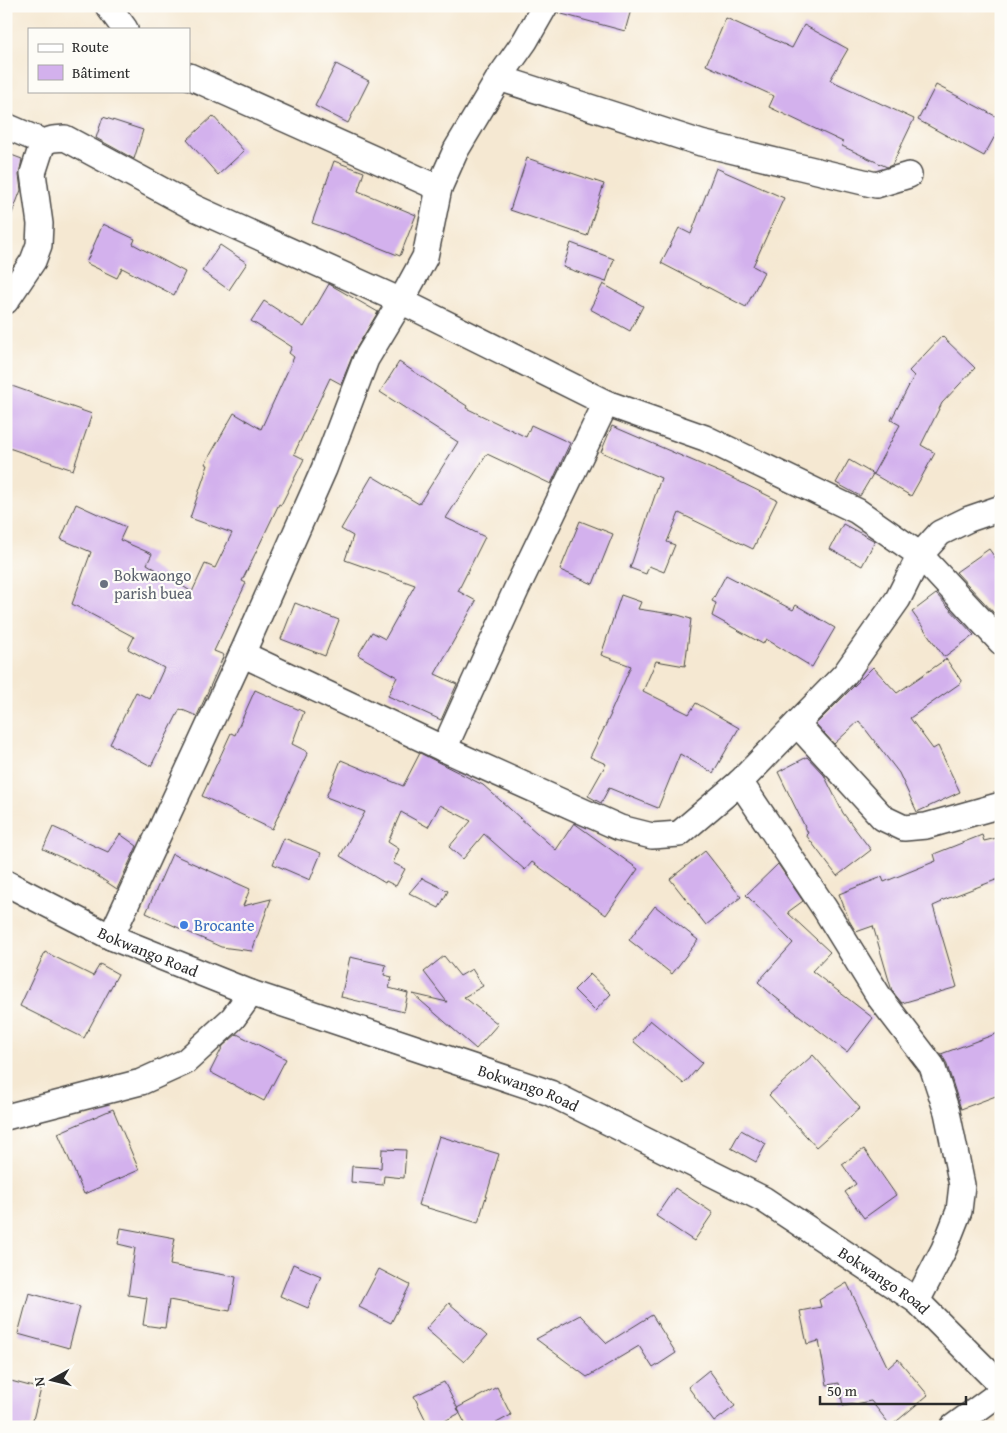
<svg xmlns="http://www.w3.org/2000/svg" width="1007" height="1433" font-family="'Gentium Book Plus',serif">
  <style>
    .building { fill: #d3b1ed }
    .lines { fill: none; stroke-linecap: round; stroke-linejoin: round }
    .minor-casing { stroke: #494744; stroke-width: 28 }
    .minor { stroke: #fff; stroke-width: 25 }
    .worship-dot { fill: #6b7280; stroke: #fdfcf7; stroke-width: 2 }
    .shop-dot { fill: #3f7fe0; stroke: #fdfcf7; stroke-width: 2 }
    .labels { text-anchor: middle; stroke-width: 4.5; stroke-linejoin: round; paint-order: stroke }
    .worship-label { font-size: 16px; fill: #5b616d; stroke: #fdfcf7; text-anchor: start }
    .shop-label { font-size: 16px; fill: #366cbe; stroke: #fdfcf7; text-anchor: start }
    .street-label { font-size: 16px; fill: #2b2b2b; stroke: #fdfcf7 }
  </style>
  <rect width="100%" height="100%" fill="#fdfcf7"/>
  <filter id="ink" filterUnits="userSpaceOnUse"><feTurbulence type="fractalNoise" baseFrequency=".02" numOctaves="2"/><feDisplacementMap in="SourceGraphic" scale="10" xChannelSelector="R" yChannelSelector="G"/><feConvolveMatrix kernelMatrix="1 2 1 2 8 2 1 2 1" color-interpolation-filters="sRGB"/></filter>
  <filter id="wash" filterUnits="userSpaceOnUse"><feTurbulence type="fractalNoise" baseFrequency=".0096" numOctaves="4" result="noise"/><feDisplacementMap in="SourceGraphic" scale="20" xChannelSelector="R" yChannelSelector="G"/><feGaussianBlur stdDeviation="1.12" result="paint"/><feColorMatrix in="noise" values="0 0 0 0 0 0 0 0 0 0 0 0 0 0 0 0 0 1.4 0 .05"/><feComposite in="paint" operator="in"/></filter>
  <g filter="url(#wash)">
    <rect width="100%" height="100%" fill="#f5e8d2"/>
    <g id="blocks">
      <path class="building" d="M 559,6 L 632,6 L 625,31 L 558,13 Z
        M 726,18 L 792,48 L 804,25 L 848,49 L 830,80 L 914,119 L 892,165 L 887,167 L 842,146 L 843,142 L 769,107 L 774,96 L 706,65 Z
        M 336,64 L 369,81 L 348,123 L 315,106 Z
        M 936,85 L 1001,119 L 1001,125 L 984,156 L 918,120 Z
        M 213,116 L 244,151 L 218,175 L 187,140 Z
        M 103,117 L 143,130 L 134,159 L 96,138 Z
        M 6,153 L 22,159 L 19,175 L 21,190 L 8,224 L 6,224 Z
        M 527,158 L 604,184 L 587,236 L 510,210 Z
        M 334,161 L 364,172 L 358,191 L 416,215 L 400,256 L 343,233 L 343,234 L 312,223 Z
        M 716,168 L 784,198 L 753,266 L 764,272 L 746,307 L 661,263 L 679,228 L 691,234 Z
        M 103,224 L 135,239 L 133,244 L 185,272 L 174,295 L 122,268 L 117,278 L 86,263 Z
        M 571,243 L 614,259 L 606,282 L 563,267 Z
        M 220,245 L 247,263 L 229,290 L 202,271 Z
        M 329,284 L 378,312 L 354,352 L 341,384 L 330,378 L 294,454 L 304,459 L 281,505 L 279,504 L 242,581 L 246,583 L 214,651 L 224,655 L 197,716 L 180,709 L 151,766 L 110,744 L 136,692 L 150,699 L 164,668 L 128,649 L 134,637 L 72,604 L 91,552 L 61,539 L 76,504 L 126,527 L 120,540 L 152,554 L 147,564 L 192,592 L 205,564 L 215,568 L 232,533 L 190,518 L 208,465 L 205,464 L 234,413 L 261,429 L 294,357 L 289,353 L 292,347 L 251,321 L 264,301 L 304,327 Z
        M 603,284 L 643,306 L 630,331 L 590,309 Z
        M 942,336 L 975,368 L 942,403 L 921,445 L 935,453 L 911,496 L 873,474 L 900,425 L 891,420 L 914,376 L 909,371 Z
        M 399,362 L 467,406 L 466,408 L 526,437 L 531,425 L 570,443 L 551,484 L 487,454 L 446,518 L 485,537 L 458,591 L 476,601 L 435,674 L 457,684 L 441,720 L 388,696 L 397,677 L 358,655 L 372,632 L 385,639 L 415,585 L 345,560 L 353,536 L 341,529 L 372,476 L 419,504 L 458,442 L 380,392 Z
        M 6,384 L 92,414 L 73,470 L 6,447 Z
        M 612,426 L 728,476 L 777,500 L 753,549 L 679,513 L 667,542 L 675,545 L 664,572 L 649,566 L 646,574 L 630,568 L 661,478 L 601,452 Z
        M 849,460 L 873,474 L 860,496 L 836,483 Z
        M 580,521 L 613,534 L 593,584 L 560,570 Z
        M 843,524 L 875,541 L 862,566 L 830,549 Z
        M 989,549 L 1001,566 L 1001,609 L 994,613 L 956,572 Z
        M 726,575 L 793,610 L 796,605 L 835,628 L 812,667 L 766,639 L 763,644 L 712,616 L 716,603 L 712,601 Z
        M 936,594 L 974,635 L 944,657 L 912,612 Z
        M 621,595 L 641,602 L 638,609 L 678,615 L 691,619 L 685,666 L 656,661 L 643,691 L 689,714 L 696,703 L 739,728 L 713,773 L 680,754 L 658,808 L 609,788 L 601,803 L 588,796 L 606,764 L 590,757 L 611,714 L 610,714 L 631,666 L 601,655 Z
        M 295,603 L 339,620 L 325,656 L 281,639 Z
        M 946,659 L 962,682 L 910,718 L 933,749 L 938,746 L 960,792 L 917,812 L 899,773 L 859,721 L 834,744 L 816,724 L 873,667 L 897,693 Z
        M 255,690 L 304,712 L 292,744 L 308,752 L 272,829 L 202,796 L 231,733 L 235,735 Z
        M 420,753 L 483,785 L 556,850 L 574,823 L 638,869 L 606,915 L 532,862 L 525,870 L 484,834 L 463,859 L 449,847 L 471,821 L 440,805 L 428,827 L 401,812 L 388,842 L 399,849 L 393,863 L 405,869 L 396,886 L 386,881 L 385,883 L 340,856 L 365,812 L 326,797 L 341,760 L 403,786 Z
        M 807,757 L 824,775 L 843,813 L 871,850 L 837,876 L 806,835 L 808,833 L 778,772 Z
        M 53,827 L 108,852 L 120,834 L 137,846 L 117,889 L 90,871 L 43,849 Z
        M 982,835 L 984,841 L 1001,837 L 1001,878 L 941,901 L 942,902 L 933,906 L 957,987 L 902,1003 L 892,991 L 873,926 L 856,932 L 850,922 L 839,894 L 882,877 L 884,882 L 936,861 L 934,854 Z
        M 284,838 L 321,853 L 310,880 L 273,864 Z
        M 705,851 L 741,897 L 706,925 L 670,879 Z
        M 172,854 L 250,889 L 243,906 L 271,899 L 252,951 L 221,947 L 146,913 Z
        M 778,864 L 803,901 L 788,912 L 789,914 L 830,952 L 812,971 L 873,1018 L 847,1052 L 775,997 L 758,982 L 793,943 L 746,895 Z
        M 422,878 L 448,891 L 439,908 L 409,893 Z
        M 655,906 L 698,940 L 672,974 L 629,940 Z
        M 45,952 L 93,976 L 100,964 L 118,974 L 84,1038 L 20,1006 Z
        M 444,956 L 460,976 L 472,969 L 483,986 L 464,997 L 498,1024 L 476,1049 L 413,994 L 447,1002 L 424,972 Z
        M 350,957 L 386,965 L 384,975 L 392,977 L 389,988 L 408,993 L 404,1012 L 341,997 Z
        M 590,974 L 611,994 L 595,1011 L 574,990 Z
        M 650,1020 L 702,1063 L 684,1084 L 633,1041 Z
        M 1001,1032 L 1001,1094 L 961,1109 L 946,1062 L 941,1054 Z
        M 237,1034 L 286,1059 L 264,1101 L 210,1072 L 223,1046 Z
        M 813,1055 L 860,1108 L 816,1147 L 769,1095 Z
        M 113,1109 L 139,1170 L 84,1194 L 58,1133 Z
        M 741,1130 L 766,1144 L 756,1162 L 731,1148 Z
        M 439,1136 L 499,1154 L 478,1223 L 418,1205 Z
        M 382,1149 L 406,1150 L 404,1178 L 384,1176 L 383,1185 L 351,1182 L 352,1166 L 381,1168 Z
        M 864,1149 L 896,1195 L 864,1218 L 845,1192 L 856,1184 L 842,1164 Z
        M 675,1188 L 713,1213 L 694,1241 L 656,1216 Z
        M 121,1228 L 175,1238 L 170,1265 L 236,1277 L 230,1311 L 169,1300 L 165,1328 L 143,1325 L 147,1298 L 128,1295 L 135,1248 L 118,1244 Z
        M 293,1264 L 321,1276 L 308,1308 L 280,1296 Z
        M 379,1269 L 410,1285 L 391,1323 L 359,1307 Z
        M 847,1283 L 888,1368 L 898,1359 L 928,1395 L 891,1426 L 871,1401 L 843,1406 L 839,1383 L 827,1385 L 819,1341 L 807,1344 L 800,1311 L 821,1307 L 819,1300 Z
        M 29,1293 L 80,1307 L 69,1348 L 18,1334 Z
        M 449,1303 L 487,1336 L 464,1362 L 426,1329 Z
        M 580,1315 L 607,1343 L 652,1315 L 676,1353 L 653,1368 L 639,1346 L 587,1377 L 536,1339 Z
        M 709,1370 L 735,1406 L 714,1422 L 688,1387 Z
        M 11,1381 L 41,1389 L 31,1427 L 6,1427 L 6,1398 Z
        M 444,1382 L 460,1413 L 433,1427 L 429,1427 L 414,1396 Z
        M 497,1387 L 511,1415 L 489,1427 L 467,1427 L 457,1408 Z"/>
    </g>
  </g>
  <g filter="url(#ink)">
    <use href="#blocks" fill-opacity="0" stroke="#494744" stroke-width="1"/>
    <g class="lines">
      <defs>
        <g id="minor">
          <path d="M 108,6 L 125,29"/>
          <path d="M 189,76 L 439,188"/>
          <path d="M 499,78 L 701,143 L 784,163 L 876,185 L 909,175"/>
          <path d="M 6,126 L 43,142 L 53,139 L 65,138 L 195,208 L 401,301 L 606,403 L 705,438 L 857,511 L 920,555 L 1001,642"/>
          <path d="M 6,301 L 33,261 L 39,245 L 40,224 L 33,173 L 43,142"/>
          <path d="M 242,654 L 444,749 L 620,828 L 652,836 L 679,834 L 740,782 L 845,674 L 898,599 L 920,555 L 940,533 L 969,519 L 1001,508"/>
          <path d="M 797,724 L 883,818 L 904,828 L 926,826 L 1001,805"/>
          <path d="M 444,749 L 516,590 L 606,403"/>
          <path d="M 740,782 L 825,909 L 880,998 L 932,1066 L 947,1112 L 962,1185 L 959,1211 L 944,1249 L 917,1301"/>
          <path id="s1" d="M 6,883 L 111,937 L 251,993 L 550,1093 L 763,1199 L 917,1301 L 1001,1385"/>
          <path d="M 111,937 L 242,654 L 324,469 L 366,359 L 401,301 L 425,257 L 439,188 L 456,150 L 499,78 L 525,41 L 545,6"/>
          <path d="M 6,1117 L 141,1082 L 185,1062 L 233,1018 L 251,993"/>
          <path d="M 953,1427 L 1001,1392"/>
        </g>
      </defs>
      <use href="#minor" class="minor-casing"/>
      <use href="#minor" class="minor"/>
    </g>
  </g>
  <circle class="worship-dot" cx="104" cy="584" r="5"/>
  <circle class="shop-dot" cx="184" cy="925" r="5"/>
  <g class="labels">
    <g class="worship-label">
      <text x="114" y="581">Bokwaongo<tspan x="114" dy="18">parish buea</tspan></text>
    </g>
    <g class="shop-label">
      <text x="194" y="931">Brocante</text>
    </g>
    <g class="street-label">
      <text dy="6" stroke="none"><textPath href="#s1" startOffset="158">Bokwango Road</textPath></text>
      <text dy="6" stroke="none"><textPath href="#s1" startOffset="562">Bokwango Road</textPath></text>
      <text dy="6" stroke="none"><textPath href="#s1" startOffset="968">Bokwango Road</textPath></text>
    </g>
  </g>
  <rect width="1007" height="1433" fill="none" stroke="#fdfcf7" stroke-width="25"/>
  <rect x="28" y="28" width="162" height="65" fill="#fdfcf7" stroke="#a9a8a5"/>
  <rect x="38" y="44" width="25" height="8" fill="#ffffff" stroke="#a9a8a5"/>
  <text x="72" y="52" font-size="15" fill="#2b2b2b">Route</text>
  <rect x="38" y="65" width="25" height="15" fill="#d3b1ed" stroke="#a9a8a5"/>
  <text x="72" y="78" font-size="15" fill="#2b2b2b">Bâtiment</text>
  <g transform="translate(52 1380) rotate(262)" stroke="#fdfcf7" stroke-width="4" paint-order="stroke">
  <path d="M0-4L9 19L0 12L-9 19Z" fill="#2b2b2b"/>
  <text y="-8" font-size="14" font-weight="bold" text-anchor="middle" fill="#2b2b2b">N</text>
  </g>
  <path d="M820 1396v8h146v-8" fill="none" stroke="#2b2b2b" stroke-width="2.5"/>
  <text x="827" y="1396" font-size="15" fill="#2b2b2b" stroke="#fdfcf7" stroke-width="4" paint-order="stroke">50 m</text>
</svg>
